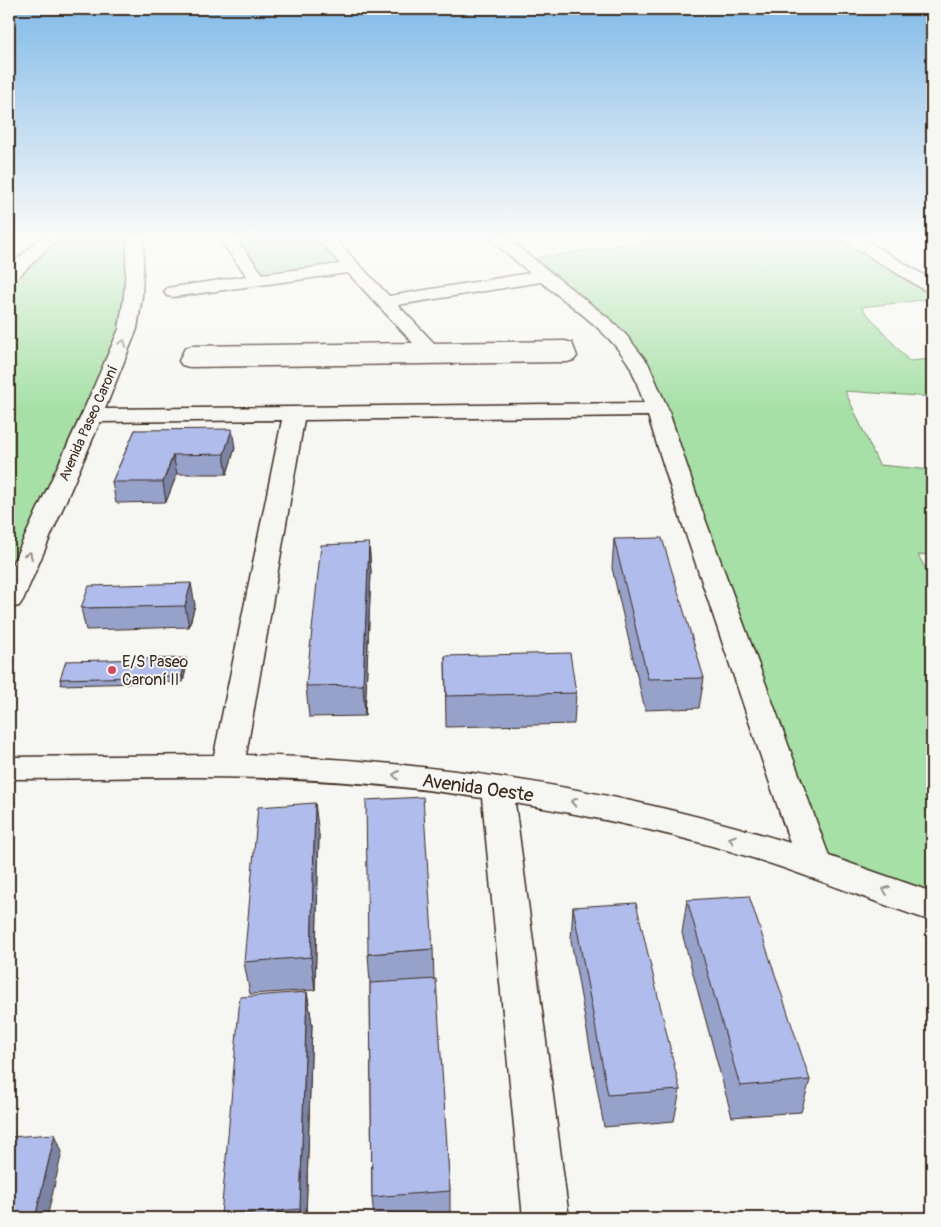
<svg xmlns="http://www.w3.org/2000/svg" width="941" height="1227" font-family="Pangolin,sans-serif">
  <style>
    .green { fill: #a6e0a6; stroke: #708562 }
    .lines { fill: none; stroke-linecap: round; stroke-linejoin: round }
    .minor-casing { stroke: #3b2a1e; stroke-width: 3 }
    .minor { fill: #f6f6f2; fill-rule: evenodd }
    .wall { fill: #97a2cb; stroke: #3b2a1e }
    .shaded-wall { fill: #7b84a5; stroke: #3b2a1e }
    .building { fill: #b0bcec; stroke: #3b2a1e }
    .oneway { stroke: #989088 }
    .poi-dot { fill: #d1495b; stroke: #f6f6f2; stroke-width: 2 }
    .labels { text-anchor: middle; stroke-width: 4; stroke-linejoin: round; paint-order: stroke }
    .far-street-label { font-size: 14px; fill: #3b2a1e; stroke: #f6f6f2 }
    .poi-label { font-size: 16px; fill: #3b2a1e; stroke: #f6f6f2; text-anchor: start }
    .near-street-label { font-size: 19px; fill: #3b2a1e; stroke: #f6f6f2 }
  </style>
  <rect width="100%" height="100%" fill="#f6f6f2"/>
  <filter id="ink" filterUnits="userSpaceOnUse"><feTurbulence type="fractalNoise" baseFrequency=".02" numOctaves="2"/><feDisplacementMap in="SourceGraphic" scale="10" xChannelSelector="R" yChannelSelector="G"/><feConvolveMatrix kernelMatrix="1 2 1 2 8 2 1 2 1" color-interpolation-filters="sRGB"/></filter>
  <g filter="url(#ink)">
    <path class="green" d="M 50,238 L 136,238 L 133,296 L 56,496 L 9,600 L 9,276 Z
      M 226,238 L 325,238 L 352,267 L 259,280 Z
      M 661,238 L 850,238 L 932,287 L 932,299 L 861,307 L 909,361 L 932,359 L 932,397 L 845,391 L 879,465 L 932,470 L 932,554 L 918,555 L 932,580 L 932,907 L 814,864 L 638,363 L 524,260 Z"/>
    <g class="lines">
      <defs>
        <path id="minor" d="M 40,238 L 58,238 L 15,280 L 9,281 L 9,267 Z
          M 128,238 L 144,238 L 142,296 L 137,329 L 105,409 L 644,403 C 639,390 635,375 628,363 C 607,330 571,306 541,282 L 398,305 L 434,343 L 565,341 L 572,343 L 577,356 L 574,360 L 567,362 L 189,367 L 182,365 L 179,361 L 185,348 L 192,346 L 413,343 L 348,273 L 173,297 L 167,296 L 164,292 L 167,288 L 173,287 L 247,276 L 218,238 L 235,238 L 263,274 L 340,264 L 317,238 L 334,238 L 389,296 L 530,273 L 489,238 L 507,238 L 612,321 L 626,335 L 648,363 L 668,409 L 700,505 L 829,856 L 932,892 L 932,921 C 873,902 816,878 756,859 C 677,834 597,817 515,803 L 569,1218 L 523,1218 L 482,798 C 385,782 288,777 191,777 C 130,777 69,779 9,779 L 9,757 L 214,755 L 282,420 L 100,422 L 23,600 L 19,606 L 9,608 L 9,571 L 81,416 L 119,329 L 124,296 ZM 648,416 L 676,505 L 790,843 C 613,788 430,760 246,755 L 304,420 Z
          M 842,238 L 862,238 L 932,280 L 932,292 L 926,291 L 844,241 Z"/>
      </defs>
      <use href="#minor" class="minor-casing"/>
      <use href="#minor" class="minor"/>
    </g>
    <path class="wall" d="M 135,430 L 235,448 L 227,474 L 177,474 L 166,502 L 116,503 L 112,482 Z
      M 614,539 L 704,678 L 699,708 L 645,710 L 612,568 Z
      M 369,543 L 371,572 L 365,716 L 309,717 L 306,686 Z
      M 195,605 L 189,627 L 86,630 L 81,608 Z
      M 445,656 L 576,693 L 574,724 L 446,727 Z
      M 187,664 L 183,682 L 61,685 L 60,679 Z
      M 319,835 L 315,990 L 250,994 L 244,962 Z
      M 687,900 L 810,1080 L 801,1112 L 732,1117 L 682,933 Z
      M 573,907 L 680,1090 L 674,1121 L 604,1127 L 571,940 Z
      M 433,949 L 434,979 L 450,1191 L 450,1218 L 374,1218 L 372,1197 L 370,983 L 368,954 Z
      M 307,992 L 312,1024 L 306,1218 L 221,1218 L 221,1216 Z"/>
    <path class="shaded-wall" d="M 232,429 L 235,448 L 227,474 L 224,454 Z
      M 173,455 L 177,474 L 166,502 L 163,482 Z
      M 369,543 L 371,572 L 365,716 L 363,685 Z
      M 191,583 L 195,605 L 189,627 L 185,606 Z
      M 186,658 L 187,664 L 183,682 L 182,676 Z
      M 315,803 L 319,835 L 315,990 L 311,957 Z
      M 307,992 L 312,1024 L 306,1218 L 302,1218 L 300,1209 Z
      M 55,1134 L 62,1152 L 47,1218 L 35,1218 Z"/>
    <path class="building" d="M 232,429 L 224,454 L 173,455 L 163,482 L 112,482 L 135,430 Z
      M 662,538 L 704,678 L 648,679 L 614,539 Z
      M 369,543 L 363,685 L 306,686 L 321,545 Z
      M 191,583 L 185,606 L 81,608 L 89,586 Z
      M 570,653 L 576,693 L 446,696 L 445,656 Z
      M 186,658 L 182,676 L 60,679 L 66,661 Z
      M 423,797 L 433,949 L 368,954 L 366,800 Z
      M 315,803 L 311,957 L 244,962 L 258,807 Z
      M 749,896 L 810,1080 L 740,1086 L 687,900 Z
      M 636,903 L 680,1090 L 608,1095 L 573,907 Z
      M 436,979 L 450,1191 L 372,1197 L 370,983 Z
      M 307,992 L 300,1209 L 221,1216 L 240,997 Z
      M 55,1134 L 35,1218 L 9,1218 L 9,1137 Z"/>
    <defs><path id="oneway-chevron" d="M-2-3.5L2.5 0L-2 3.5" fill="none" stroke-width="1.6" stroke-linecap="round" stroke-linejoin="round" transform="scale(1.25)"/></defs>
    <g class="oneway">
      <use href="#oneway-chevron" transform="translate(123 343) rotate(-69)"/>
      <use href="#oneway-chevron" transform="translate(29 555) rotate(-65)"/>
      <use href="#oneway-chevron" transform="translate(396 775) rotate(-173)"/>
      <use href="#oneway-chevron" transform="translate(574 802) rotate(-169)"/>
      <use href="#oneway-chevron" transform="translate(732 839) rotate(-163)"/>
      <use href="#oneway-chevron" transform="translate(886 890) rotate(-160)"/>
    </g>
  </g>
  <linearGradient id="sky" x2="0" y2="1"><stop stop-color="#82bae8"/><stop offset="0.58" stop-color="#fbfbf9"/><stop offset="1" stop-color="#fbfbf9" stop-opacity="0"/></linearGradient>
  <rect width="941" height="410" fill="url(#sky)"/>
  <circle class="poi-dot" cx="112" cy="670" r="5"/>
  <g class="labels">
    <g class="far-street-label">
      <text transform="translate(88 423) rotate(-66)" y="5">Avenida Paseo Caroní</text>
    </g>
    <g class="poi-label">
      <text x="122" y="667">E/S Paseo<tspan x="122" dy="18">Caroní II</tspan></text>
    </g>
    <g class="near-street-label">
      <text transform="translate(478 787) rotate(8)" y="7">Avenida Oeste</text>
    </g>
  </g>
  <rect width="941" height="1227" fill="none" stroke="#f6f6f2" stroke-width="30"/>
  <rect x="15" y="15" width="911" height="1197" fill="none" stroke="#3b2a1e" stroke-width="2" filter="url(#ink)"/>
</svg>
